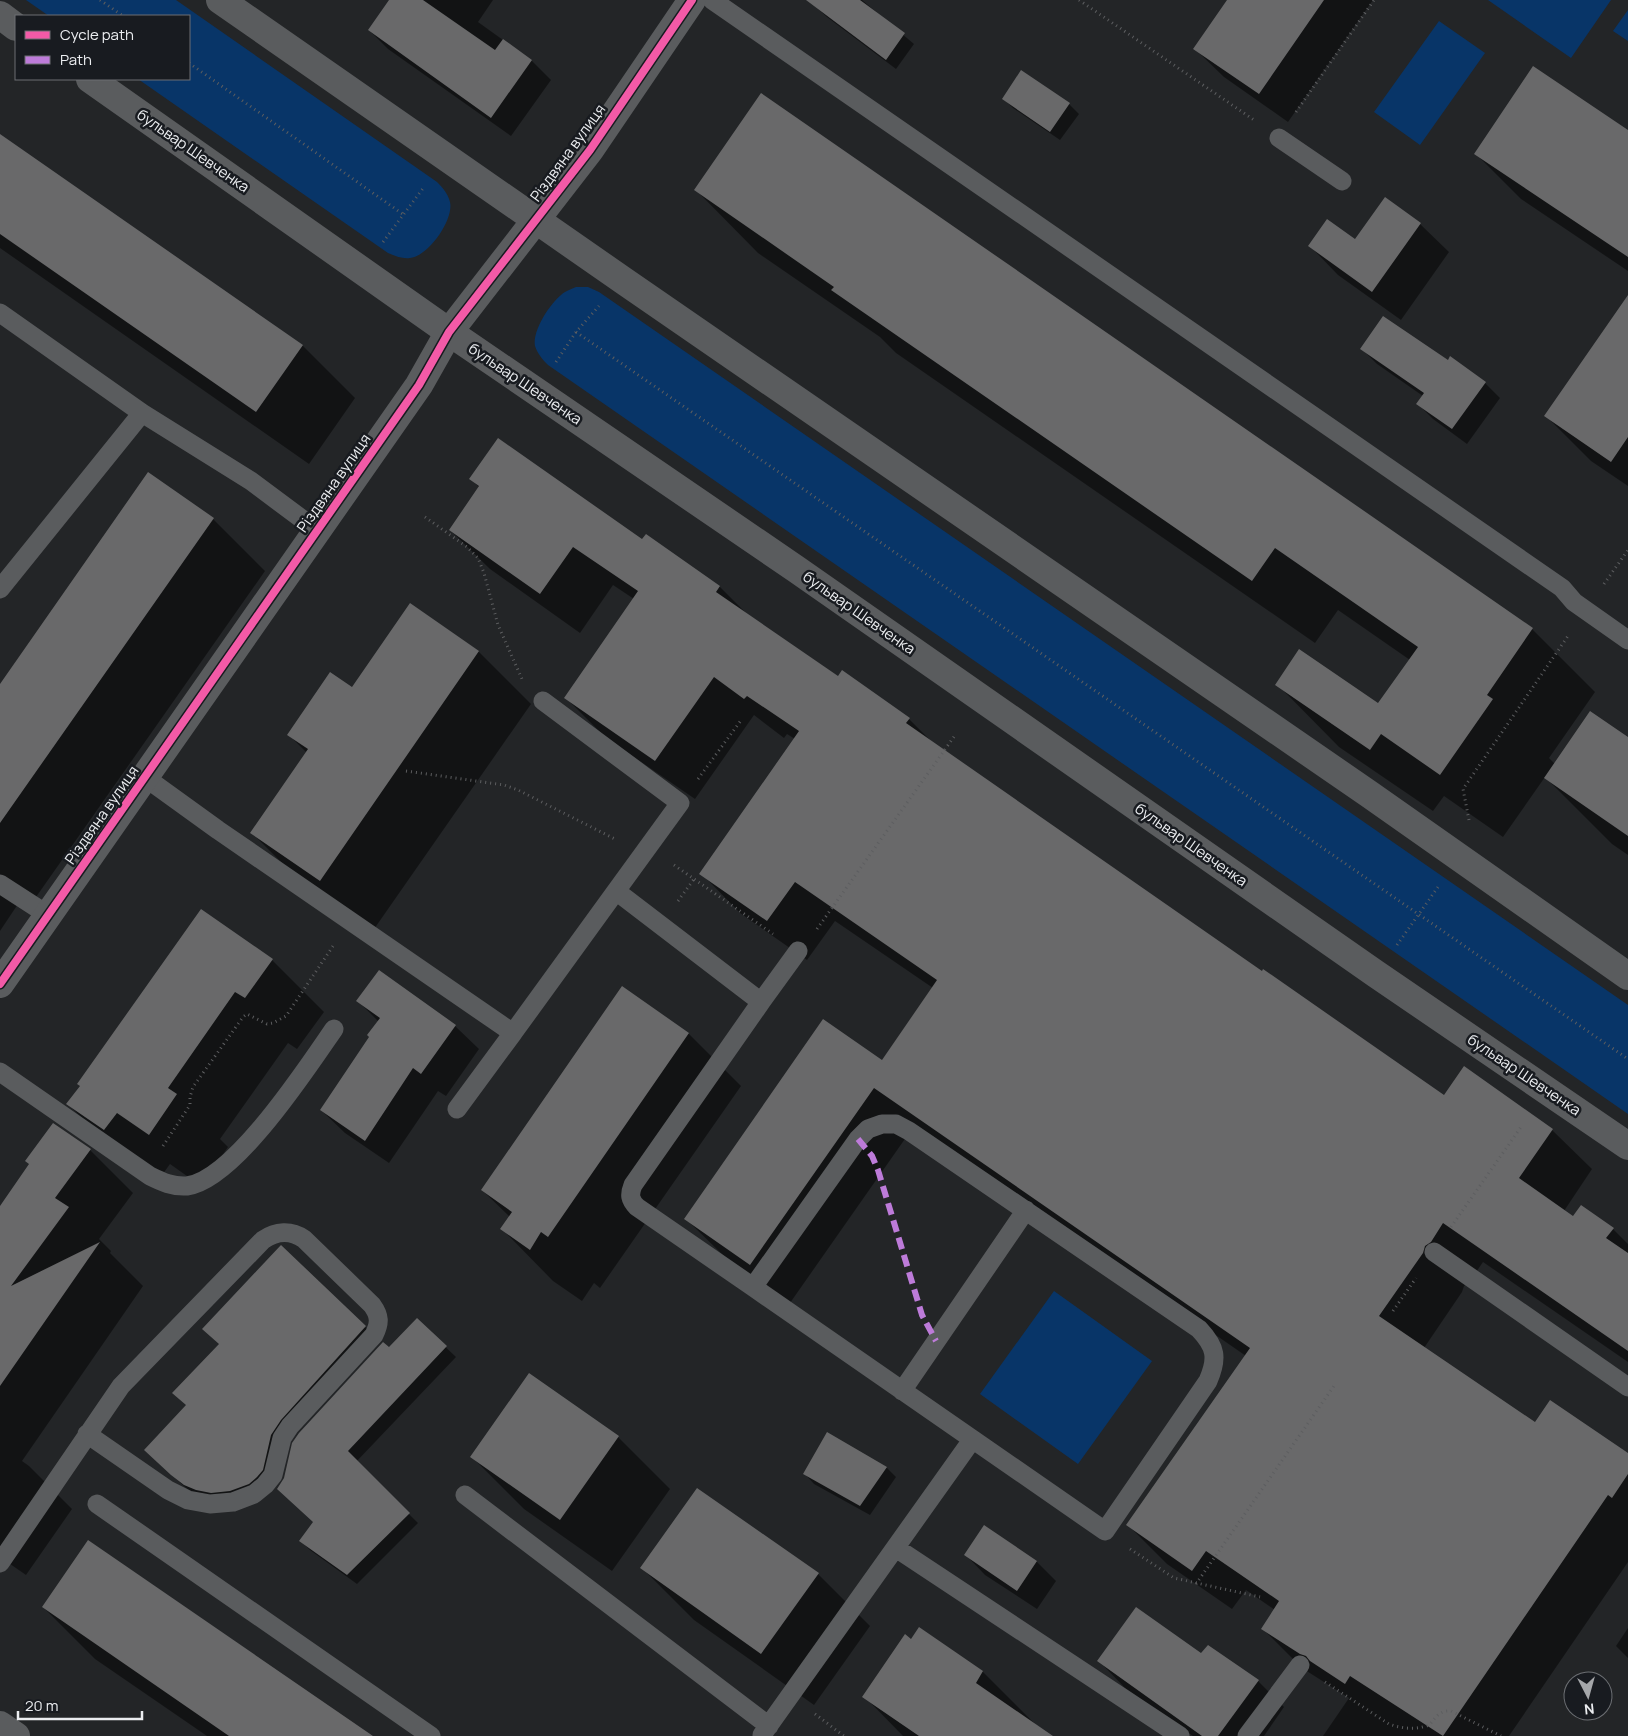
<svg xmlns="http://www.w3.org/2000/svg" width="1628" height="1736" font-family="Manrope,sans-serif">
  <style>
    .green { fill: #083568 }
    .shadow { fill: #0007 }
    .building { fill: #69696a }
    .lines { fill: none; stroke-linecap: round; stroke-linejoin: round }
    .path { stroke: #5d5e60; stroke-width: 3; stroke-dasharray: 1 4; stroke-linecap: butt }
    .lane { stroke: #5a5c5e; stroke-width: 19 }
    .street { stroke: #5a5c5e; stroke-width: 28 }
    .secondary { stroke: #5a5c5e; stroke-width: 28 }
    .quiet { stroke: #bd7bd9; stroke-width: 6; stroke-dasharray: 12 6; stroke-linecap: butt }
    .cycleway-casing { stroke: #181b20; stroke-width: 11 }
    .cycleway { stroke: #f35aa7; stroke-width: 8 }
    .labels { text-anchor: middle; stroke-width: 5; stroke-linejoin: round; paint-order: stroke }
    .street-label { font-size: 15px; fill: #ebedf0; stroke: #181b20 }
  </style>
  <rect width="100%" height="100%" fill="#232527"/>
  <path class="green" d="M 26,0 L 176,0 L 437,182 C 443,188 448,194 450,202 C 454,219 429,256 410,258 C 402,259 395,256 388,253 L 138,79 L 189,79 L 189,16 L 49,16 Z
    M 1488,0 L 1611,0 L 1571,58 Z
    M 1628,10 L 1628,41 L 1613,31 Z
    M 1439,21 L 1485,53 L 1420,145 L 1374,112 Z
    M 576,287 L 588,287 L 599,292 L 1628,1005 L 1628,1114 L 548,365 C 543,360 537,353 535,346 C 532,330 552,300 565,292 C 568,290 572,289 576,287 Z
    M 1054,1291 L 1152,1361 L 1078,1464 L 980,1394 Z"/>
  <path class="shadow" d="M 391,0 L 493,0 L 478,22 L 532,61 L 551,80 L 511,136 L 388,49 L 369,30 Z
    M 823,0 L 862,0 L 914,44 L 896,69 L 827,17 L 817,8 Z
    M 1229,0 L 1373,0 L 1288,122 L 1224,77 L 1195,49 Z
    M 1021,72 L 1069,104 L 1079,114 L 1060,140 L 1013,108 L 1004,99 Z
    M 762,95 L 1532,629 L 1595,692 L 1549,758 L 1555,764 L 1628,739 L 1628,855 L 1612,844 L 1545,777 L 1503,837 L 1444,796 L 1433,811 L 1339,747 L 1277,684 L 1379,704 L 1410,660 L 1338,610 L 1315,643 L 896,353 L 880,337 L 758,253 L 696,190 Z
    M 1628,132 L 1628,271 L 1521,199 L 1476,154 Z
    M 0,135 L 303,346 L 355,398 L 309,464 L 0,248 Z
    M 1420,224 L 1449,252 L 1401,320 L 1338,275 L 1310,246 L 1355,241 Z
    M 1628,297 L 1628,486 L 1591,461 L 1546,416 Z
    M 1362,349 L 1448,362 L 1485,383 L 1500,398 L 1467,444 L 1433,419 L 1418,404 L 1423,396 L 1377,364 Z
    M 148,474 L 213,519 L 265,571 L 29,907 L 20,901 L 0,931 L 0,685 Z
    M 471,479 L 642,541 L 646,536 L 720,587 L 749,616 L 838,678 L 909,719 L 935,745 L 1262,973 L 1444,1097 L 1465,1068 L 1552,1130 L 1592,1169 L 1564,1211 L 1574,1217 L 1613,1229 L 1628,1244 L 1628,1362 L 1483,1262 L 1470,1281 L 1464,1286 L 1462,1292 L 1424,1348 L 1535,1424 L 1628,1454 L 1628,1562 L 1509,1736 L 1323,1736 L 1349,1698 L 1302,1668 L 1263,1629 L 1275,1610 L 1246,1590 L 1232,1609 L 1167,1564 L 1128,1525 L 1246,1356 L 914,1126 L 790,1303 L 726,1258 L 686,1219 L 882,1062 L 933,988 L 835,921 L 807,960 L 740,913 L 701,873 L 795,739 L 787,734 L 784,738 L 754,715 L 695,799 L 605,737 L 566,698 L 634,599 L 613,585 L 580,633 L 490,569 L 450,530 L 480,488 Z
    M 410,605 L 479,652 L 531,704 L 372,932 L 304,885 L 252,833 L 307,753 L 289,735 L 352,689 Z
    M 272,960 L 324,1012 L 297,1049 L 288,1043 L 220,1139 L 228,1147 L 201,1186 L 170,1164 L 157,1182 L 120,1156 L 68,1104 L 81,1087 Z
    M 623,988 L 689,1034 L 741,1086 L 600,1288 L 594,1283 L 582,1301 L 553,1281 L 502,1229 L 510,1217 L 482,1190 Z
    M 358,1001 L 455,1026 L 479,1049 L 446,1096 L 438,1091 L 389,1163 L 345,1133 L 321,1110 L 371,1037 L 379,1022 Z
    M 90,1150 L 133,1193 L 99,1239 L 111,1251 L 110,1253 L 143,1286 L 22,1461 L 29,1466 L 72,1509 L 26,1575 L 0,1557 L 0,1208 Z
    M 417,1320 L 456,1357 L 356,1462 L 418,1523 L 357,1584 L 310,1550 L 301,1541 L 314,1522 L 285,1478 L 389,1349 Z
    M 365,1327 L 377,1339 L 292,1432 L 274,1482 L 223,1504 L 198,1497 L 185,1487 L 158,1462 Z
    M 530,1375 L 618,1437 L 670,1489 L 612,1571 L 524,1509 L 472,1457 Z
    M 887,1468 L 896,1477 L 870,1515 L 814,1484 L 805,1474 Z
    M 985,1526 L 1037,1562 L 1056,1581 L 1037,1609 L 985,1575 L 966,1555 Z
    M 642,1568 L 818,1574 L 870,1626 L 814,1705 L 694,1620 Z
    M 43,1607 L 371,1736 L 207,1736 L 95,1659 Z
    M 1628,1628 L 1628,1658 L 1616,1646 Z
    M 919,1629 L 983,1672 L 1035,1724 L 1049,1736 L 903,1736 L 864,1696 L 912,1640 Z
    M 1099,1661 L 1258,1681 L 1284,1707 L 1264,1736 L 1193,1736 L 1125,1688 Z"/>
  <path class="building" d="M 389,0 L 423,0 L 495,50 L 503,39 L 532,60 L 491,118 L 368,30 Z
    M 806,0 L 860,0 L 905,33 L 886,60 Z
    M 1227,0 L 1324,0 L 1259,94 L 1193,49 Z
    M 1533,66 L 1628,130 L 1628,257 L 1474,154 Z
    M 1021,70 L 1070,103 L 1050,132 L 1002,99 Z
    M 761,93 L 1533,628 L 1487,695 L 1493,699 L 1440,775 L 1381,734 L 1370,750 L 1275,685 L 1299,649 L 1378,703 L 1418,647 L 1275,548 L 1252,581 L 831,290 L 834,287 L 694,190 Z
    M 0,134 L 303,345 L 256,412 L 0,234 Z
    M 1385,197 L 1421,223 L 1372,292 L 1308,246 L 1327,219 L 1355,239 Z
    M 1628,295 L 1628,437 L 1611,462 L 1544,416 Z
    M 1383,316 L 1448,360 L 1450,356 L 1486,382 L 1452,429 L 1416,404 L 1424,393 L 1360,349 Z
    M 498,438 L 642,539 L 646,534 L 720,586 L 716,592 L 838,676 L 842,670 L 910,718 L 906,723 L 1262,971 L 1263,969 L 1444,1095 L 1464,1066 L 1553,1129 L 1519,1178 L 1573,1216 L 1581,1205 L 1614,1228 L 1606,1238 L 1628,1253 L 1628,1351 L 1443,1223 L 1431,1242 L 1425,1246 L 1423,1253 L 1379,1316 L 1535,1422 L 1550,1400 L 1628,1453 L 1628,1474 L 1612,1498 L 1608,1495 L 1443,1736 L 1350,1676 L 1345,1684 L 1310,1661 L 1306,1656 L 1300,1654 L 1261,1629 L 1279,1601 L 1206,1551 L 1192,1571 L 1126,1525 L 1250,1348 L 874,1088 L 750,1265 L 684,1219 L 823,1019 L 882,1060 L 937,980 L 795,882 L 767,921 L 699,874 L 799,731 L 747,696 L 744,699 L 714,677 L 655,761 L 564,698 L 638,591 L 573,547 L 540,594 L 449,530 L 479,486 L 469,479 Z
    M 148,472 L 214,518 L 0,823 L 0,684 Z
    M 410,603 L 479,651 L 320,881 L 250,833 L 308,749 L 287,735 L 330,672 L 352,687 Z
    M 1590,711 L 1628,737 L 1628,836 L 1544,778 Z
    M 201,909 L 273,959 L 245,998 L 235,992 L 168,1088 L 177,1094 L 149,1135 L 117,1113 L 104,1130 L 66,1104 L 80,1086 L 77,1084 Z
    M 379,970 L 456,1025 L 421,1074 L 413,1068 L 365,1141 L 320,1110 L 369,1037 L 367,1035 L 380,1018 L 356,1001 Z
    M 622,986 L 689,1033 L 548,1237 L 541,1232 L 530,1250 L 500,1229 L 512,1212 L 481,1190 Z
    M 53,1123 L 91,1149 L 55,1198 L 69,1207 L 11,1286 L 100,1242 L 0,1386 L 0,1206 L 29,1164 L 25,1161 Z
    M 281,1245 L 366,1326 L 281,1420 L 271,1435 L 263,1470 L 257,1477 L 249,1484 L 230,1491 L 211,1493 L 196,1490 L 184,1485 L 171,1475 L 144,1450 L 186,1405 L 172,1393 L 219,1344 L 202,1329 Z
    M 417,1318 L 447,1346 L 348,1451 L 410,1513 L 347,1575 L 299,1541 L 313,1522 L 277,1489 L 284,1478 L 292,1443 L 299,1433 L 383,1342 L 389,1347 Z
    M 529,1373 L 619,1436 L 560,1520 L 470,1457 Z
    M 827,1432 L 887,1467 L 860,1506 L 803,1474 Z
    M 697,1488 L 819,1573 L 761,1654 L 640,1568 Z
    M 984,1525 L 1037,1561 L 1017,1591 L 964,1555 Z
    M 88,1540 L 373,1736 L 229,1736 L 42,1607 Z
    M 1136,1607 L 1201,1653 L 1208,1645 L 1259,1680 L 1218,1736 L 1202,1736 L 1097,1661 Z
    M 919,1627 L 983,1671 L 976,1683 L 1053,1736 L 919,1736 L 862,1697 L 905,1634 L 911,1639 Z"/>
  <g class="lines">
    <path class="path" d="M 100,0 L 123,16
      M 1079,0 L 1254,120
      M 189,63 L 404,215
      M 1296,112 L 1374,0
      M 383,242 L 424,187
      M 576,332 L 1628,1059
      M 556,362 L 576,332 L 599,306
      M 425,517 L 467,547 L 478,558 L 484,573 L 498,625 L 522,679
      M 1604,584 L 1628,550
      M 406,771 L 504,785 L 518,790 L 615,839
      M 698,779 L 742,719
      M 1469,820 L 1463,789 L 1568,636
      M 674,865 L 773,934
      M 678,901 L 694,879
      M 817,929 L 956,734
      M 1397,945 L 1438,887
      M 163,1146 L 190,1105 L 190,1097 L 193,1087 L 243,1017 L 247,1014 L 267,1024 L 273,1023 L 286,1016 L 333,946
      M 1451,1227 L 1521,1127
      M 1393,1311 L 1416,1278
      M 1130,1549 L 1174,1578 L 1260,1597
      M 1196,1584 L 1336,1383
      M 1325,1682 L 1389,1724 C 1403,1729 1416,1730 1429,1725 C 1436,1718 1439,1710 1451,1711 L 1501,1736
      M 815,1714 L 844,1736"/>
    <path class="lane" d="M 712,0 L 1562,588 L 1574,602 L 1628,640
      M 1279,138 L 1342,181
      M 0,313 L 142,413 L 251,481 L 318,531
      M 0,589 L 142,413
      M 543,701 L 680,803 L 616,891
      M 146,778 L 218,830 L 513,1033 L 616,891 L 761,1002 L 633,1185 C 629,1195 630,1200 637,1207 L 753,1287
      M 0,884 L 48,915
      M 761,1002 L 798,951
      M 0,1072 L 150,1176 C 162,1182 173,1187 187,1186 C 234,1180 307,1068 334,1029
      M 457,1109 L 513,1033
      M 882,1124 L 896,1124 L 909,1131 L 1199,1329 C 1216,1347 1218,1358 1208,1381 L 1105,1531 L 753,1287 L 858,1139 L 868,1129 Z
      M 1434,1252 L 1628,1387
      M 902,1391 L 1026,1210
      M 465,1495 L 769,1726
      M 97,1504 L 431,1736
      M 896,1548 L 1180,1736
      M 0,1563 L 121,1386 L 263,1240 C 276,1231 291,1230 304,1239 L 372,1305 C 380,1316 380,1323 374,1335 L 290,1426 L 282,1438 L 273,1475 L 265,1485 L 254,1494 L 233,1502 L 210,1504 L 188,1500 L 168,1490 L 87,1434
      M 762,1735 L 972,1440
      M 1247,1736 L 1300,1665"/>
    <path class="street" d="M 0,984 L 419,385 L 449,332 L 590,150 L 692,0
      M 0,1725 L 16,1736"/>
    <path class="secondary" d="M 220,0 L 624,281 L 1369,794 L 1628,976
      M 0,15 L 16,27
      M 90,79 L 449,332 L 796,569 L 1376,974 L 1628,1146"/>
    <path class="quiet" d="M 858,1139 L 872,1156 L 878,1170 L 922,1315 L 936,1341"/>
    <defs>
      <path id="cycleway" d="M 0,984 L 419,385 L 449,332 L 590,150 L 692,0"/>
    </defs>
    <use href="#cycleway" class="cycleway-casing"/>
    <use href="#cycleway" class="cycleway"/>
  </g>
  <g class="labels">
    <g class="street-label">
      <text transform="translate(193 151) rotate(35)" y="5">бульвар Шевченка</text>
      <text transform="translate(568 153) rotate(-54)" y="5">Різдвяна вулиця</text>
      <text transform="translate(525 384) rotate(34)" y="5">бульвар Шевченка</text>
      <text transform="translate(334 483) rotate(-55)" y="5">Різдвяна вулиця</text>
      <text transform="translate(859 613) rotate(35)" y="5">бульвар Шевченка</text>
      <text transform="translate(102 815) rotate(-55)" y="5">Різдвяна вулиця</text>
      <text transform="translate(1191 845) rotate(35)" y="5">бульвар Шевченка</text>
      <text transform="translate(1524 1075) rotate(34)" y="5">бульвар Шевченка</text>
    </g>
  </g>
  <rect x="15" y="15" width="175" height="65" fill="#181b20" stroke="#6c6f73"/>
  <rect x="25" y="31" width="25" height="8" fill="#f35aa7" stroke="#6c6f73"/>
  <text x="60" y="40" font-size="15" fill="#ebedf0">Cycle path</text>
  <rect x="25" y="56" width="25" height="8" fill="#bd7bd9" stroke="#6c6f73"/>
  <text x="60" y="65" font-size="15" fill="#ebedf0">Path</text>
  <g transform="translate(1588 1696) rotate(174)"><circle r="24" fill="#181b20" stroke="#6c6f73"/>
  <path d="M0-4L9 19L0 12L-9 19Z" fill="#a5a7aa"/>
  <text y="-8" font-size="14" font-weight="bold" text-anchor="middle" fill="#ebedf0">N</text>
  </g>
  <path d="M18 1711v8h124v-8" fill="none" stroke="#ebedf0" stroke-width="2.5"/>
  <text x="25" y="1711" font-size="15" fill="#ebedf0" stroke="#181b20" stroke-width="4" paint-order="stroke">20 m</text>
</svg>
